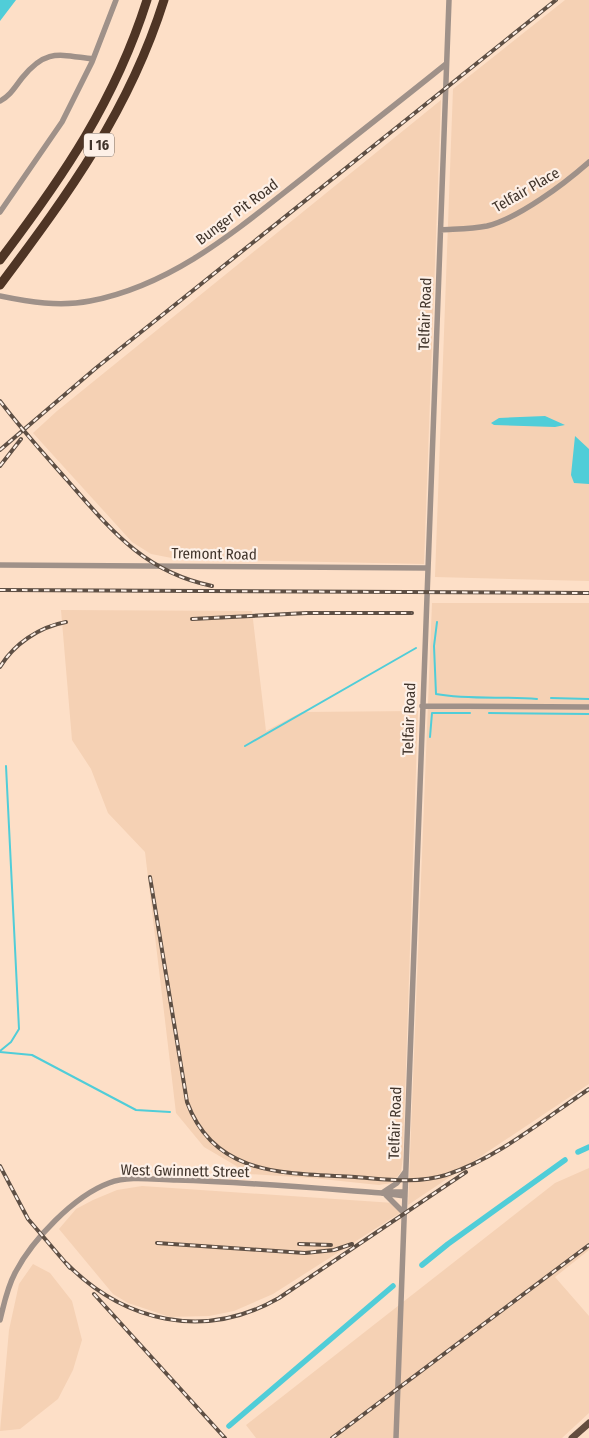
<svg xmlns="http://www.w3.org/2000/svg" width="589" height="1438" font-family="'Fira Sans Condensed',sans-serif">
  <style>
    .built { fill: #f5d1b4 }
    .water { fill: #50cdd8 }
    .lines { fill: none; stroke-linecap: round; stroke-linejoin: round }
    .stream { stroke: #50cdd8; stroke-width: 2 }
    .canal { stroke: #50cdd8; stroke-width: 5.5 }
    .minor { stroke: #9f9189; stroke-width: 5.5 }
    .major { stroke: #644d3f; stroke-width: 7 }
    .highway { stroke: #4f3525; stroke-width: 9 }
    .rail-casing { stroke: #5e4f44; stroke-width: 4 }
    .rail { stroke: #fdf0e7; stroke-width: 2; stroke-dasharray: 5.5; stroke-linecap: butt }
    .labels { text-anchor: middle; stroke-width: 4.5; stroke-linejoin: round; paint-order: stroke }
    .shield { fill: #fdf0e7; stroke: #796c63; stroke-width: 1 }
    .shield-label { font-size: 14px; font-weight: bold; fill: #40342b }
    .street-label { font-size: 15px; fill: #40342b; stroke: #fdf0e7 }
  </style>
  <rect width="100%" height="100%" fill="#fddfc7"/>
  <path class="built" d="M 565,0 L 589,0 L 589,581 L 435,577 L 453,89 Z
    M 441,100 L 424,564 L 177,559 L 151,554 L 132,542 L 33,433 L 57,411 Z
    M 432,603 L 589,603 L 589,1084 L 408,1205 Z
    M 61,610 L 252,611 L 266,731 L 302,712 L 418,711 L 403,1156 L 401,1172 L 392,1183 L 379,1185 L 312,1178 L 250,1174 L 204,1147 L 176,1113 L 145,852 L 108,813 L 91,769 L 72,740 Z
    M 589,1168 L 589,1250 L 555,1277 L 589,1316 L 589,1413 L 562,1438 L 256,1438 L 246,1425 L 555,1183 Z
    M 142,1186 L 394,1203 L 400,1213 L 273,1294 L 234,1311 L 209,1316 L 170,1317 L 128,1303 L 113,1294 L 59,1229 L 76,1209 L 93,1200 L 117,1190 Z
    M 33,1264 L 50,1273 L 72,1301 L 82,1340 L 73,1370 L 58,1399 L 20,1429 L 0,1431 L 9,1330 L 19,1284 Z"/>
  <path class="water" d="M 0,0 L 16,0 L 0,21 Z
    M 545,416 L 565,425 L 555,427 L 494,425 L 491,423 L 499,418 Z
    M 575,436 L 589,449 L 589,484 L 574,483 L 571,475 Z"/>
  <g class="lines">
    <path class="stream" d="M 437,622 L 434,646 L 436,694 C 469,700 504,696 537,699
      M 551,698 L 589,699
      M 489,713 L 589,714
      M 430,737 L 432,713 L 470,713
      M 245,746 L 416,648
      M 0,1051 L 11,1042 L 19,1029 L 6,766
      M 0,1052 L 32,1055 L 136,1110 L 170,1112"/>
    <path class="canal" d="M 578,1152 L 589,1147
      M 422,1265 L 448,1244 L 565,1160
      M 229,1426 L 393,1286"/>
    <path class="minor" d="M 0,101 C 10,96 15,87 22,78 C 46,48 59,55 93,59
      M 0,212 L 62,122 L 92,62 L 116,0
      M 441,230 C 456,229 472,229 487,226 C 519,218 564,184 589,162
      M 0,296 C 29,302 60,307 90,301 C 174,285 239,228 304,177 C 351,139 399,102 446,64
      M 0,565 L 427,568
      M 422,706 L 589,707
      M 387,1192 L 405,1192
      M 382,1193 L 397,1183 L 405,1172
      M 386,1195 L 404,1213
      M 0,1320 C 4,1304 7,1288 15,1273 C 32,1240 74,1196 109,1183 C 130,1175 156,1180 177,1180 C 246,1182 314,1188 382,1193 L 405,1196
      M 396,1438 L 449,0"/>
    <path class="major" d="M 572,1438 L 589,1423"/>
    <path class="highway" d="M 0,260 C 63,177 115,101 147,0
      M 0,285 C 69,193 129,111 164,0"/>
    <defs>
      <path id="rail" d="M 0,401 C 21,429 44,454 67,480 C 111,530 144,572 212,586
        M 0,450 L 96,368 L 556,0
        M 0,466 L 21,439
        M 0,590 L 589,593
        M 192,619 L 307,613 L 412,613
        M 0,667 C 14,644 39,627 66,622
        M 150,877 L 187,1102 C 215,1178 288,1173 355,1177 C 384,1179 417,1184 446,1175 C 498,1158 544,1119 589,1089
        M 0,1166 L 28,1219 L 70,1268
        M 157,1243 L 305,1253 L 334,1250 L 352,1244
        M 299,1244 L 331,1245
        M 66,1263 C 124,1322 204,1341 279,1298 L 466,1172
        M 94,1294 L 225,1438
        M 332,1438 L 589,1245"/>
    </defs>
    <use href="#rail" class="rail-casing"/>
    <use href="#rail" class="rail"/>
  </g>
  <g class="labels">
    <rect class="shield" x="84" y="133.5" width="30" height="23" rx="4"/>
    <g class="shield-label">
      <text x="99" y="150">I 16</text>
    </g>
    <g class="street-label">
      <text transform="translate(526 190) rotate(-30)" y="5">Telfair Place</text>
      <text transform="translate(237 212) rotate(-37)" y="5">Bunger Pit Road</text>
      <text transform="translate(425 314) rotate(-88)" y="5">Telfair Road</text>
      <text transform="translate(214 554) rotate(1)" y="5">Tremont Road</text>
      <text transform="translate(409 719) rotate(-88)" y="5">Telfair Road</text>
      <text transform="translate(395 1123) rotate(-88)" y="5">Telfair Road</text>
      <text transform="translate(185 1171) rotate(1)" y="5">West Gwinnett Street</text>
    </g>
  </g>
</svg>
